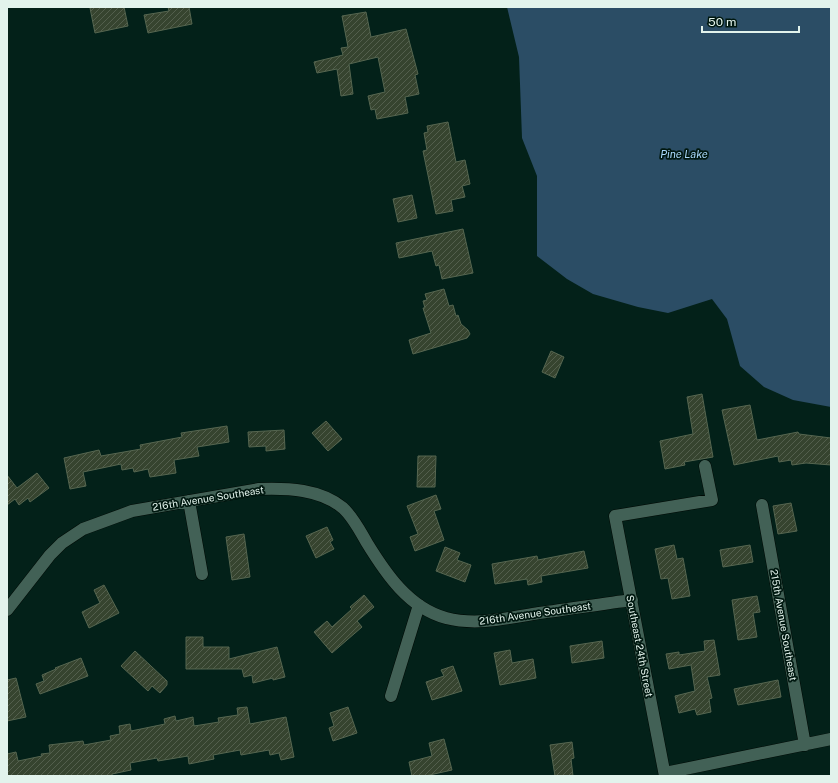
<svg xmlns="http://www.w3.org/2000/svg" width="838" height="783" font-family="'Public Sans',sans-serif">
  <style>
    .water { fill: #2b4d65 }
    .building { fill: url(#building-hatch); stroke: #566650 }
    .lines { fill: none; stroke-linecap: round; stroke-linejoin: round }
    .minor-casing { stroke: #000a05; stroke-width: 13 }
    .minor { stroke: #426156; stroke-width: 12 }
    .labels { text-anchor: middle; stroke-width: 3.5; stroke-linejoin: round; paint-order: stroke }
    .street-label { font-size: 10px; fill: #e2f3ec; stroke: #001810 }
    .water-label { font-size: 11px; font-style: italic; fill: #a8d7fa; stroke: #001810 }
  </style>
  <defs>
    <pattern id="building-hatch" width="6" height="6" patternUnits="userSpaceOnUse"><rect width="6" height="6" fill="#36442f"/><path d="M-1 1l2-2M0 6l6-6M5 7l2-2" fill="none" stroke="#535f4d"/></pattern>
  </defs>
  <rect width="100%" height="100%" fill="#032119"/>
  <path class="water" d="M 507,7 L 831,7 L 831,407 L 793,400 L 764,387 L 740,366 L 727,319 L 712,299 L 668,313 L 638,307 L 593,294 L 567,279 L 537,256 L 537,176 L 522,138 L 519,57 Z"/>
  <path class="building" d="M 96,7 L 124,7 L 128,26 L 95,33 L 90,8 Z
    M 168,7 L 189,7 L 192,24 L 148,33 L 144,15 L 169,11 Z
    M 366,12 L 371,37 L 406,29 L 418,74 L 415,75 L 419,94 L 405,97 L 408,113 L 377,119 L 375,109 L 371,110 L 368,96 L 385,92 L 378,57 L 349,64 L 353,94 L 341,96 L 337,69 L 317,73 L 314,62 L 343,55 L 341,48 L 348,47 L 342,16 Z
    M 448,122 L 456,162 L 465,160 L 470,184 L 462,186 L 465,197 L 451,200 L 453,211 L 436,214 L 423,151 L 427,150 L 424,133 L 428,132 L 427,126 Z
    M 412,195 L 417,218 L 398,222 L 393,199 Z
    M 463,229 L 473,273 L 442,279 L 439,265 L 436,266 L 432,251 L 399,258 L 396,243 Z
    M 444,289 L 449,306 L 453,305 L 456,316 L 458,315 L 461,324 L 468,330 L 470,334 L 467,338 L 413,354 L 409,340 L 431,333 L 423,308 L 425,308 L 423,301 L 427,300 L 425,294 Z
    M 551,351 L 564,357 L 555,378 L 542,372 Z
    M 702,394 L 713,457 L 684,462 L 685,465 L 665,469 L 660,441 L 693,434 L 687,397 Z
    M 750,405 L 757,440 L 798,432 L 799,434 L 831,438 L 831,465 L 806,463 L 792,465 L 791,460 L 779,462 L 778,456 L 734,465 L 722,410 Z
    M 326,421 L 342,439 L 328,451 L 312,433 Z
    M 227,426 L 229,442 L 197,447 L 199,456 L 174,460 L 176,473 L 150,477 L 148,469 L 134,472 L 133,468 L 122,470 L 121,464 L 83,472 L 86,486 L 70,489 L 64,458 L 99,450 L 101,456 L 141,449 L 140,445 L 182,437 L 181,433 Z
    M 284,430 L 285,449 L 266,451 L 266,446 L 249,447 L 248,432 Z
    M 418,456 L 436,456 L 435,487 L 417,487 Z
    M 37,473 L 49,488 L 30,502 L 28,498 L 19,505 L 15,499 L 7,505 L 7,475 L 17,488 Z
    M 436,495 L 441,509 L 434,511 L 444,540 L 415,551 L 410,537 L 418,534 L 407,506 Z
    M 791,503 L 797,531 L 778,534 L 773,506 Z
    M 327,527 L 333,540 L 330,542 L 334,549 L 316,558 L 306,536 Z
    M 244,534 L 250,577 L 232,580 L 226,537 Z
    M 674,545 L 677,559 L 683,558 L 690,596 L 672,599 L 668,578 L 661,579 L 655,549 Z
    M 750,545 L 753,562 L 723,567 L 720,550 Z
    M 445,547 L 460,553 L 457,560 L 471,565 L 465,582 L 436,571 Z
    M 584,551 L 588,568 L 541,576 L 542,582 L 528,585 L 527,579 L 495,584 L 492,564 L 537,556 L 538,560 Z
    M 104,585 L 119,613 L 89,628 L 82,612 L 100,603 L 94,590 Z
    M 364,595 L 374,607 L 357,621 L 362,627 L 332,653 L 314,632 L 327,621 L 332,627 L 352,609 L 350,607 Z
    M 757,596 L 760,612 L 753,613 L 757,637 L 738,640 L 732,600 Z
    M 186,637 L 203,637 L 203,647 L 229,647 L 229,659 L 277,647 L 285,677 L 273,680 L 273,678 L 253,683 L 252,675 L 244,677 L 242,669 L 186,669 Z
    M 714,640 L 720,675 L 707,677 L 712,698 L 709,699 L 711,712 L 697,715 L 695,709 L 679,713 L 675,696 L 695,691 L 691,665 L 669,669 L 666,654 L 679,652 L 679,655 L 705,651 L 704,641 Z
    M 602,641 L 604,658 L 572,663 L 570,646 Z
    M 510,650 L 512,663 L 533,659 L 536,678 L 500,685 L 494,653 Z
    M 135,651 L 167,681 L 167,685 L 160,693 L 152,686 L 148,691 L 121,666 Z
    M 81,658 L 88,676 L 40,694 L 36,684 L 44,681 L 42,675 L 56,669 L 55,668 Z
    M 453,666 L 462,691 L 432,700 L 426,682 L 444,676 L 441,670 Z
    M 16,678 L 26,717 L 7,721 L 7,680 Z
    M 778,680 L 781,697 L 738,705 L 734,689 Z
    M 247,707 L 250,724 L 286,717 L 294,757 L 281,760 L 279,753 L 270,755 L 269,750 L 241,755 L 240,750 L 213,755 L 214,759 L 189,764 L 188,756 L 158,761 L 157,758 L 130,763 L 131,770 L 112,774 L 112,776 L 7,776 L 7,754 L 16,752 L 18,761 L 42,756 L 41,754 L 50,753 L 49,745 L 83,741 L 84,745 L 111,740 L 110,736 L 120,734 L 119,726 L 130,724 L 131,731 L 165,724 L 164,719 L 175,716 L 176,721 L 193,717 L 194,726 L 219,722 L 218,718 L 238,715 L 237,708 Z
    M 348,707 L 357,733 L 333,741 L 329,728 L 334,726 L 330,713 Z
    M 444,739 L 452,770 L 425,776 L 412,776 L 409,762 L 432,756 L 429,743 Z
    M 572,742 L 574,758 L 571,759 L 573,776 L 555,776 L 550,745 Z"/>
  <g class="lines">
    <defs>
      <path id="minor" d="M 189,501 L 202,574
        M 762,505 L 805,745
        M 7,610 L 50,555 L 62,543 L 83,529 L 132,511 L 259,489 C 288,488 320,489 343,508 C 353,517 360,531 367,543 C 386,574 409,608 446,618 C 477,626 508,618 539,613 C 570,609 601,604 632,600
        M 391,696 L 419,605
        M 665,773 L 831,739
        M 665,776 L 615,516 L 712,500 L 705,466"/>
    </defs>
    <use href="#minor" class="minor-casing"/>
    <use href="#minor" class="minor"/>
  </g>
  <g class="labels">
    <g class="street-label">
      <text transform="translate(208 498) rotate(-9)" y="4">216th Avenue Southeast</text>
      <text transform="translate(535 613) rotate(-8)" y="4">216th Avenue Southeast</text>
      <text transform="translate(784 625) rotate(80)" y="4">215th Avenue Southeast</text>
      <text transform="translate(640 646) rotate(79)" y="4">Southeast 24th Street</text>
    </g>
    <g class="water-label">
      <text x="684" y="158">Pine Lake</text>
    </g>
  </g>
  <rect width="838" height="783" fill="none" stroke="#e2f3ec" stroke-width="16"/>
  <path d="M702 26v6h97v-6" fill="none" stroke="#e2f3ec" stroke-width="2"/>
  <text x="708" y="26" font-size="12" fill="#e2f3ec" stroke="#001810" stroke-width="3" paint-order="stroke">50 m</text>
</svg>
